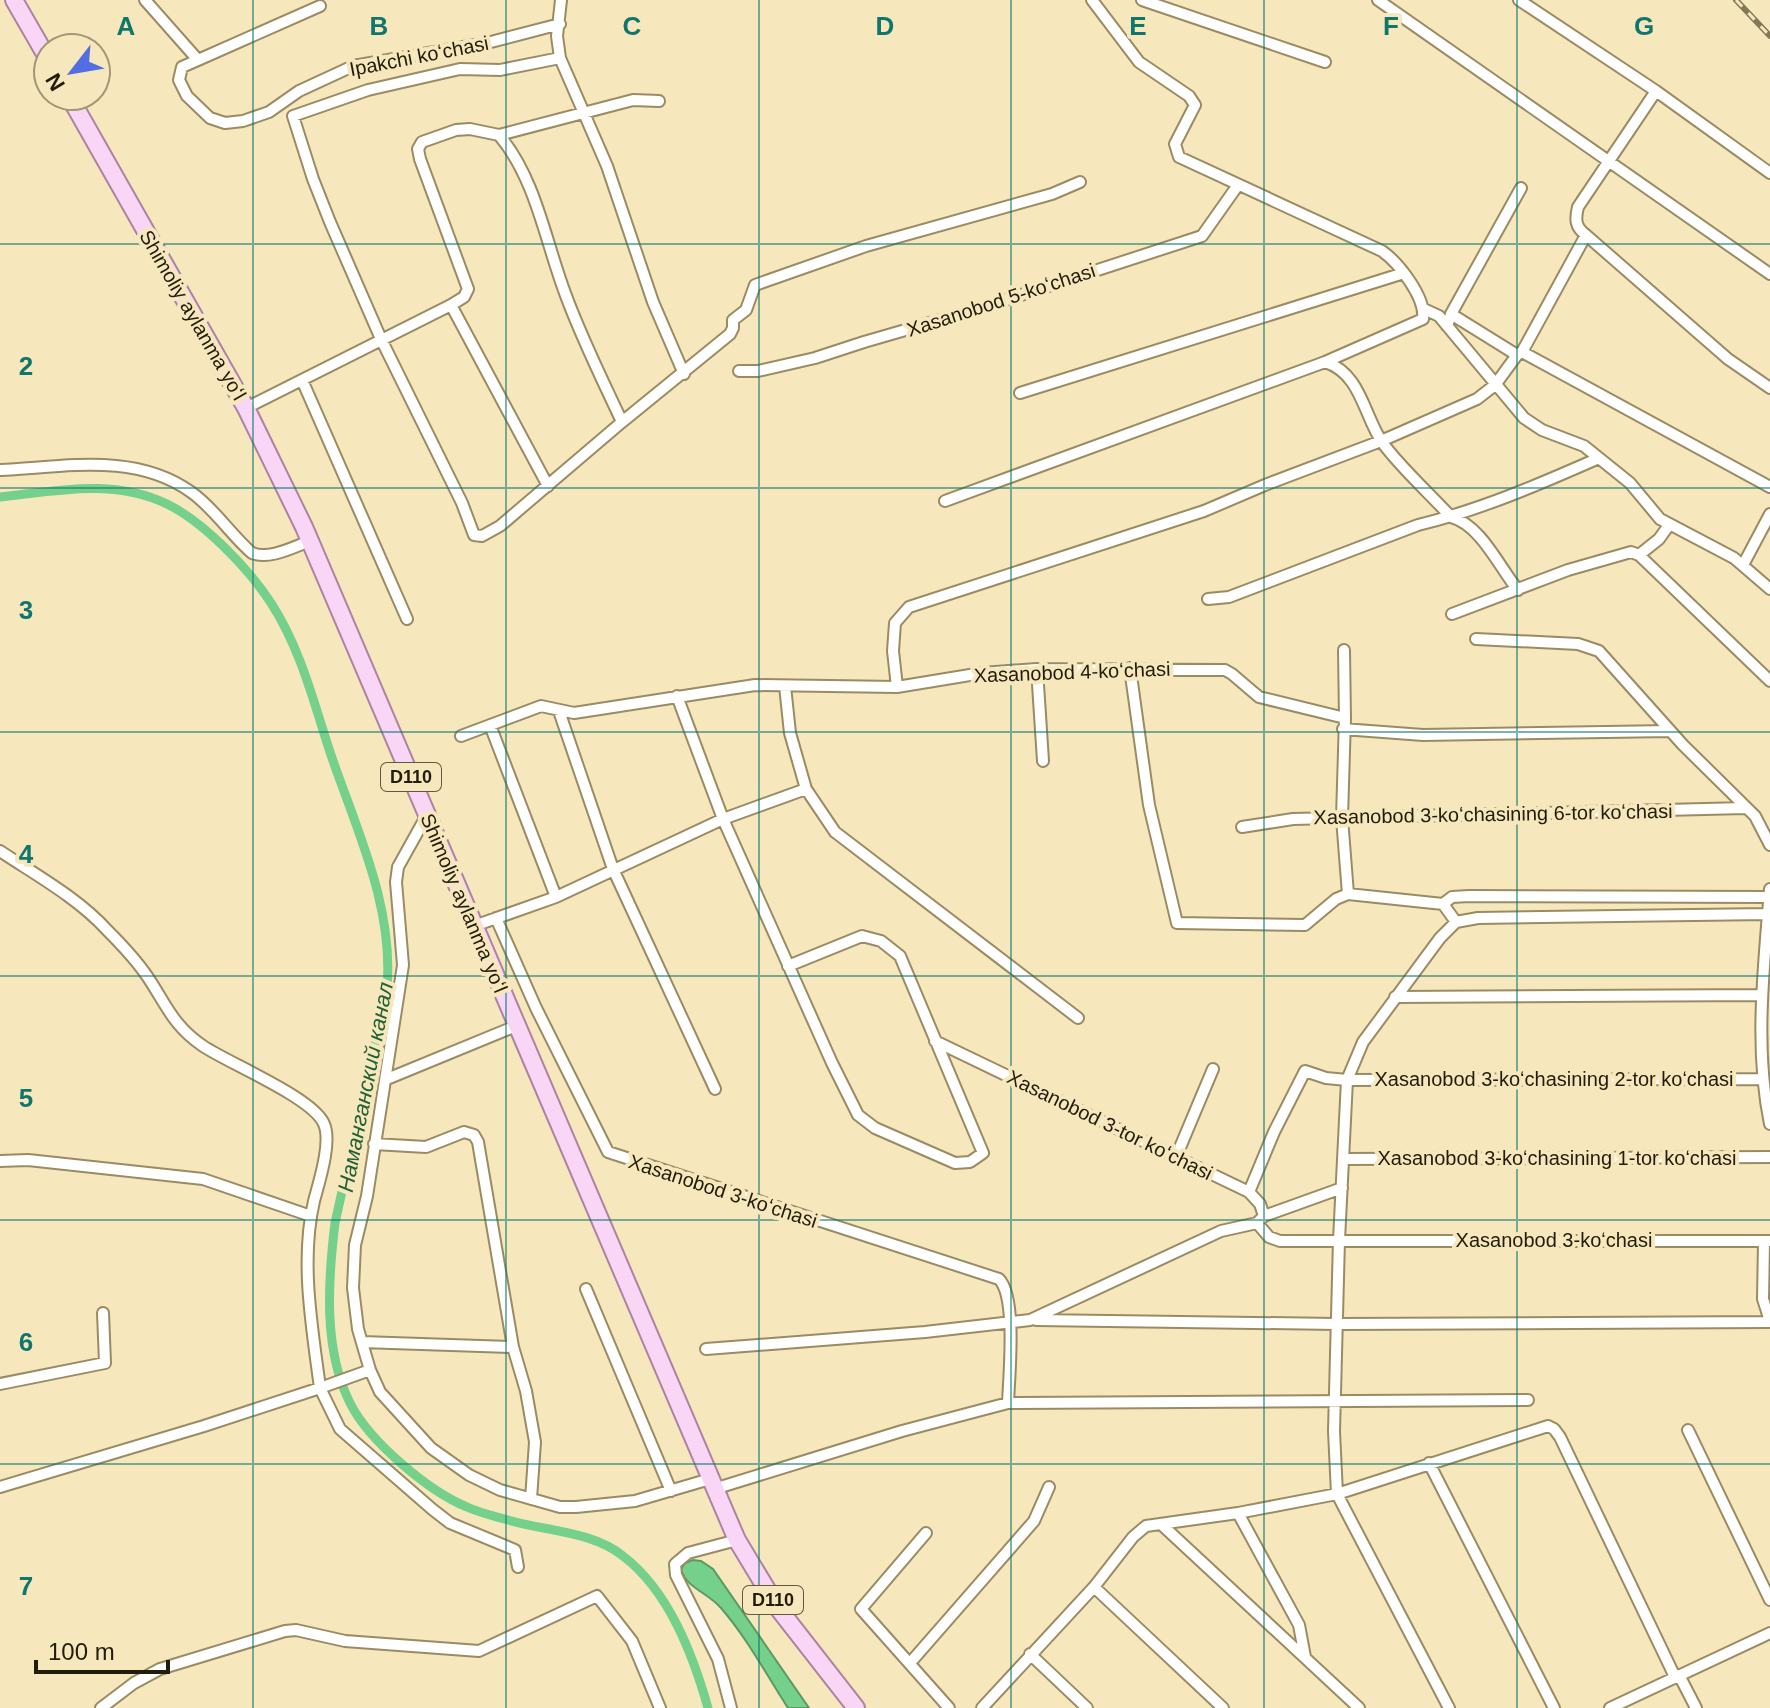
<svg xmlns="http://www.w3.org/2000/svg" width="1770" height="1708" font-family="Helvetica,sans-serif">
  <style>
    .water { fill: #74d08b; stroke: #5b9a65; stroke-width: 2 }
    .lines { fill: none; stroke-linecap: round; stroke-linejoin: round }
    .canal { stroke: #74d08b; stroke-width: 9 }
    .street-casing { stroke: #9a8b63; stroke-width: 14 }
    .primary-casing { stroke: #ac83a0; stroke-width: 20 }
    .street { stroke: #fff; stroke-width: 10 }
    .primary { stroke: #fad6f6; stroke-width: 16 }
    .rail-casing { stroke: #82785b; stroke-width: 6 }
    .rail { stroke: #f7e7bc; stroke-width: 3; stroke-dasharray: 9; stroke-linecap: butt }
    .grid { fill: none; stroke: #0f766e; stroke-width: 2; stroke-opacity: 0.55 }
    .labels { text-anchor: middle; stroke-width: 8; stroke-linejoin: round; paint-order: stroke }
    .shield { fill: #f7e7bc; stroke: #615940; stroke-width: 2 }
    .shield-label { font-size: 18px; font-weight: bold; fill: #211c0b }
    .street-label { font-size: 20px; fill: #211c0b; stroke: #f7e7bc }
    .water-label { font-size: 22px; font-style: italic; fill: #216135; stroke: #f7e7bc }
    .grid-label { font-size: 26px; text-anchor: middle; font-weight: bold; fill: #0f766e; stroke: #f7e7bc; stroke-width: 8; stroke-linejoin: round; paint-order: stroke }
  </style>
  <rect width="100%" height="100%" fill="#f7e7bc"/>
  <path class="water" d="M 693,1560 L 701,1561 L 713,1569 L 809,1708 L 788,1708 C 766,1674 747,1638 721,1608 C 707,1592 686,1588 681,1569 L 685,1563 Z"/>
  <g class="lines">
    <path class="canal" d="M 0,497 C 56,491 114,478 167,504 C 204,522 249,569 271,603 C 301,649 314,704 331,755 C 357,831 394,907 387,988 L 335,1223 C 328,1280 323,1349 350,1403 C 369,1441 428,1491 467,1507 C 480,1513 494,1516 508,1520 C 545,1531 592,1531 623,1556 C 669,1591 693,1655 708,1708"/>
    <defs>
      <path id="street" d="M 145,0 L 198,60 L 182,67 L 179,80 L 187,96 L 210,118 L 225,123 L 243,121 L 269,112 L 299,91 L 353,66 L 487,43 L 560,24
        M 561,0 L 557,36 L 560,58 L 500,70 L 460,69 L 368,90 L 293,116 L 313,179 L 330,222 L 381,339 L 462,503 L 474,535 L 482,536 L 500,526 L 622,422 L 730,334 L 733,328 L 733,320 L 746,310 L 755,285 L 866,246 L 1052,194 L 1080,182
        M 1142,0 L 1325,62
        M 1378,0 L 1770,274
        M 1519,0 L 1656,91 L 1578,207 C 1575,219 1575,227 1586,235 L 1522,352 L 1770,487
        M 560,58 L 607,166 L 653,302 L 684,374
        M 198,60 L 320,6
        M 1656,91 L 1770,173
        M 499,135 C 536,179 545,240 565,293 C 581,337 602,379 622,422
        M 1586,235 L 1728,359 L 1770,388
        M 451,305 L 464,297 L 468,289 L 420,159 L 418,149 L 422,142 L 456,130 L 470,129 L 499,135 L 633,100 L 659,101
        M 1424,309 L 1439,316 L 1524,418 L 1542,430 L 1584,446 L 1630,483 L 1660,519 L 1734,558 L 1770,589
        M 1451,314 L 1517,355
        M 1447,326 L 1451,314 L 1521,188
        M 1325,362 C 1361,373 1364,416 1382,442 C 1398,465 1431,495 1451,517 C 1481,525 1499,567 1518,590
        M 739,371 L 758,371 L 815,358 L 864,342 L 978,309 L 1202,236 L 1238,185
        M 302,380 L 407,619
        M 1020,393 L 1404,273
        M 246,408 L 451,305 L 548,486
        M 0,470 C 65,467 135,452 191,492 C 214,508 231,535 252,553 C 270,560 293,547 310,541
        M 945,501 L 1325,362 L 1423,319 C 1426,298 1399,263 1382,251 L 1179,157 L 1175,144 L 1195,105 L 1189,96 L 1139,62 L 1092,0
        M 1639,555 L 1659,539 L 1669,525
        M 1743,565 L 1770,514
        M 1208,599 L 1229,597 L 1418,525 C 1480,510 1540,484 1599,458
        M 1452,614 L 1568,570 L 1631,552 L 1639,555 L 1770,681
        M 1476,639 L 1578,644 L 1599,651 L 1683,745 L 1755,816 L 1770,845
        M 1344,650 L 1345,718 L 1342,818 L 1348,894
        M 1130,668 L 1149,805 L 1177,923 L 1305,925 L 1336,899 L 1348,894 L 1443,904 L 1456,922
        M 1037,669 L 1043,761
        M 897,687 L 893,651 L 895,623 L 909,607 L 1204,511 L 1265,485 L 1381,441 L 1477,399 L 1495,385 L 1517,355 L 1522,352
        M 677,696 L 723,819 L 832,1063 L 858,1115 L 875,1128 L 955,1163 L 970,1162 L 983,1153 L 900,956 L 881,941 L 862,936 L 788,966
        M 559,711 L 613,869 L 715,1089
        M 1343,729 L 1423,735 L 1670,731
        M 461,736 L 541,706 L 574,713 L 755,685 L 897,687 L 982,673 L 1037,669 L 1225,670 L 1232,674 L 1259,697 L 1345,718
        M 806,789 L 835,832 L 1078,1018
        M 427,815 L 398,867 L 396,882 L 403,965 L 367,1196 L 355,1245 L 353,1288 L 358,1329 L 370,1370 L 380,1392 L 431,1448 L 469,1475 L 500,1490 L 560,1507 L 576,1507 L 635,1501 L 710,1479
        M 1242,827 L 1293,819 L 1745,808
        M 0,851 C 36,875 78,898 107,930 C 121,944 136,960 147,976 C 166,1004 173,1026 203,1046 C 228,1063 314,1098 324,1124 C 332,1142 319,1182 314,1201 C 300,1261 312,1327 320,1388 L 204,1426 L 0,1487
        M 1770,889 C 1764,967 1754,1047 1770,1124
        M 556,897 L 723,819 L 806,789 L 790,733 L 785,686
        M 1443,904 L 1452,897 L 1469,896 L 1769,897
        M 496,918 L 536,1008 L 608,1152 L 999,1279 C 1017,1297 1009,1376 1008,1403
        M 474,926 L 556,897 L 490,725
        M 1395,997 L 1762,995
        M 935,1041 L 1249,1192 L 1260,1204 L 1264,1216 L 1257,1223
        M 387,1079 L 516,1026
        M 374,1144 L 426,1147 L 464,1132 L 474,1135 L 478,1142 L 513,1347 L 526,1391 L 535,1442 L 531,1499
        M 1176,1157 L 1213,1069
        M 1343,1159 L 1770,1157
        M 0,1161 L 28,1160 L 203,1179 L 311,1216
        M 1249,1192 L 1274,1132 L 1305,1071 L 1326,1078 L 1347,1080 L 1762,1079
        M 1264,1216 L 1342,1188
        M 1764,1241 L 1763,1299 L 1770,1321
        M 586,1289 L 671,1491
        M 1036,1320 L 1337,1324 L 1770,1322
        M 362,1342 L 513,1347
        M 706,1349 L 925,1332 L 1030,1320 L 1221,1231 L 1257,1223 L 1269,1237 L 1280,1241 L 1770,1241
        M 370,1370 L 320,1388 L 340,1429 L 432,1509 L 450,1523 L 515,1550 L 518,1567
        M 0,1384 L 105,1363 L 103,1313
        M 1688,1430 L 1770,1600
        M 1429,1463 L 1554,1708
        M 714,1489 L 902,1431 L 1008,1403 L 1528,1400
        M 1238,1513 L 1299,1625 L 1305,1657
        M 1161,1524 L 1359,1708
        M 926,1533 L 861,1609 L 949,1708
        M 1094,1587 L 1223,1708
        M 1030,1654 L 1087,1708
        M 910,1663 L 1034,1521 L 1049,1487
        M 1679,1675 L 1696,1708
        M 101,1708 L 134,1683 L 160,1669 L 285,1631 L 296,1630 L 345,1641 L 479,1651 L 597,1596 L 632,1641 L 660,1708
        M 731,1708 L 718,1659 L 676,1575 L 675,1564 L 688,1553 L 737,1540
        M 982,1708 L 1094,1587 L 1133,1537 L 1146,1526 L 1238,1513 L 1337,1494 L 1548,1426 L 1554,1429 L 1560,1437 L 1675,1677
        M 1449,1708 L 1337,1494 L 1334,1431 L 1339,1240 L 1347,1080 L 1363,1042 L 1440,938 L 1456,922 L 1478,918 L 1768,914
        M 1610,1708 L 1770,1633"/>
      <path id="primary" d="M 14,0 L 48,59
        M 69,96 L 246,408 L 304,527 L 737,1540 L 778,1608 L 856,1708"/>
    </defs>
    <use href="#street" class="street-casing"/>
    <use href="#primary" class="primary-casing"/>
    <use href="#street" class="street"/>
    <use href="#primary" class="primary"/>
    <defs>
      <path id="rail" d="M 1736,0 L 1770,36"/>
    </defs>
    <use href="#rail" class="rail-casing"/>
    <use href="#rail" class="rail"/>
  </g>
  <path class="grid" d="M 253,0 L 253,1708M 506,0 L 506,1708M 759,0 L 759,1708M 1011,0 L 1011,1708M 1264,0 L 1264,1708M 1517,0 L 1517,1708M 0,244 L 1770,244M 0,488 L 1770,488M 0,732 L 1770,732M 0,976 L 1770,976M 0,1220 L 1770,1220M 0,1464 L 1770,1464"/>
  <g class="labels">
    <g class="shield">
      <rect x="381" y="763" width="60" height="28" rx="6"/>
      <rect x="743" y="1586" width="60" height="28" rx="6"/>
    </g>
    <g class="shield-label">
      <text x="411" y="783">D110</text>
      <text x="773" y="1606">D110</text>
    </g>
    <g class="street-label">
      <text transform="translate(419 56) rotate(-11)" y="7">Ipakchi koʻchasi</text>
      <text transform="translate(1001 300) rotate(-18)" y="7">Xasanobod 5-koʻchasi</text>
      <text transform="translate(193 315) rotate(60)" y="7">Shimoliy aylanma yoʻl</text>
      <text transform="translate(1072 672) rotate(-2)" y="7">Xasanobod 4-koʻchasi</text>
      <text transform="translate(1493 814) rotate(-1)" y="7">Xasanobod 3-koʻchasining 6-tor koʻchasi</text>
      <text transform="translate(464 903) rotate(67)" y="7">Shimoliy aylanma yoʻl</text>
      <text x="1554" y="1086">Xasanobod 3-koʻchasining 2-tor koʻchasi</text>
      <text transform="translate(1110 1125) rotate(26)" y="7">Xasanobod 3-tor koʻchasi</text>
      <text x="1557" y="1165">Xasanobod 3-koʻchasining 1-tor koʻchasi</text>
      <text transform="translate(723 1191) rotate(18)" y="7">Xasanobod 3-koʻchasi</text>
      <text x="1554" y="1247">Xasanobod 3-koʻchasi</text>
    </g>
    <g class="water-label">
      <text transform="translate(365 1087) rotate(-79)" y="8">Наманганский канал</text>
    </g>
  </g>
  <g class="grid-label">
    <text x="126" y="35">A</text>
    <text x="379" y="35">B</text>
    <text x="632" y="35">C</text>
    <text x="885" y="35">D</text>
    <text x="1138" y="35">E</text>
    <text x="1391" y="35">F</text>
    <text x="1644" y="35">G</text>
    <text x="26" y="375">2</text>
    <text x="26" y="619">3</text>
    <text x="26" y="863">4</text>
    <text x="26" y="1107">5</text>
    <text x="26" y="1351">6</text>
    <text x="26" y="1595">7</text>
  </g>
  <g transform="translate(72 72) rotate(239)"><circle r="38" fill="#f7e7bc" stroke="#a19675" stroke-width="2"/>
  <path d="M0-6L14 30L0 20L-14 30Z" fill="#536de2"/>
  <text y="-12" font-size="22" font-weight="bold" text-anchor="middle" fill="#211c0b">N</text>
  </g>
  <path d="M36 1660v12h132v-12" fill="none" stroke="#211c0b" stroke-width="4"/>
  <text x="48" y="1660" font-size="24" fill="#211c0b" stroke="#f7e7bc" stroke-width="6" paint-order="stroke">100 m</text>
</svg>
